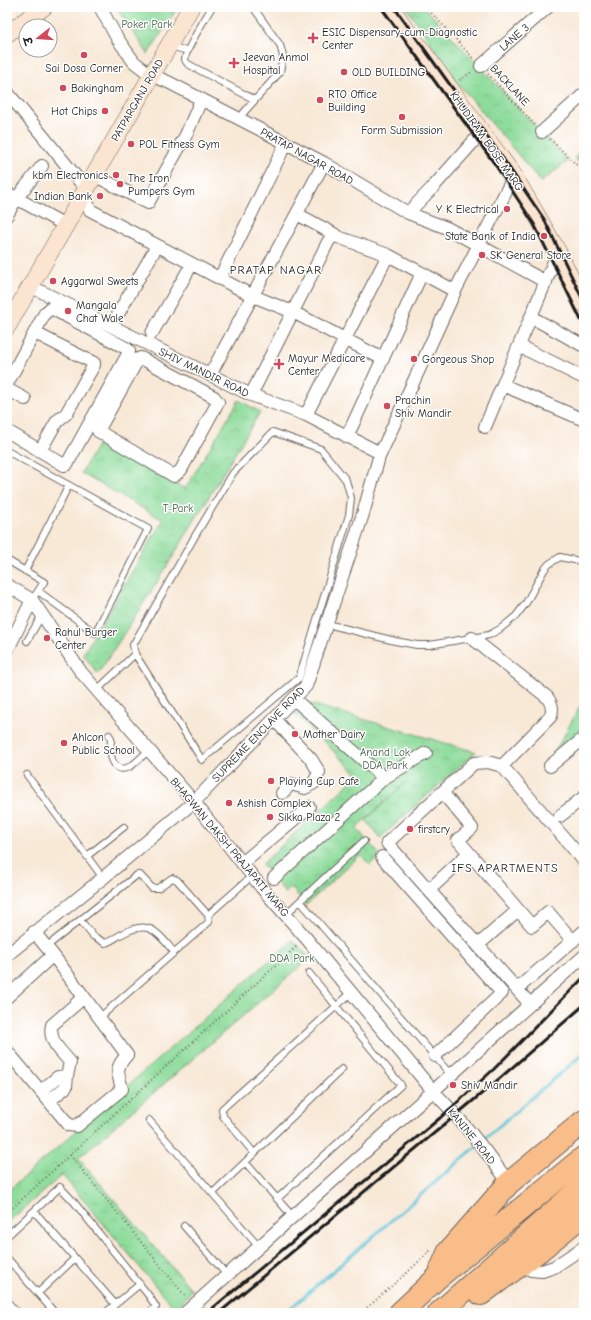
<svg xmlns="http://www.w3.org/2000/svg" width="591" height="1320" font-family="'Comic Neue','Playpen Sans Deva',sans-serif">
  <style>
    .park { fill: url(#park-crowns); stroke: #557c5c }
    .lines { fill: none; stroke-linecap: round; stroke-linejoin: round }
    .stream { stroke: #5cc4d9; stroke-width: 3 }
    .lane-casing { stroke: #69635d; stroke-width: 8 }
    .street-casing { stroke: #69635d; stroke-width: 14 }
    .secondary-casing { stroke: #69635d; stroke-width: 18 }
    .highway-casing { stroke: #69635d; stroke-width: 24 }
    .path { stroke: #69635d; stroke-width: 2; stroke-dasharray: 1 3; stroke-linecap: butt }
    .lane { stroke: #fff; stroke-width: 6 }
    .street { stroke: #fff; stroke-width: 12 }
    .secondary { stroke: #fce5d0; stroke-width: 17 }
    .highway { stroke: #f8bd89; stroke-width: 22 }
    .rail { stroke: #1c1c1c; stroke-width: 3 }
    .poi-dot { fill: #d1495b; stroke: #fff; stroke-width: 1.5 }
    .labels { text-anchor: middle; stroke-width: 3; stroke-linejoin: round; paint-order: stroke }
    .park-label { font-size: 11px; fill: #445f48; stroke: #fff }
    .poi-label { font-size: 11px; fill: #1c1c1c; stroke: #fff; text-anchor: start }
    .street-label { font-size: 11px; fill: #1c1c1c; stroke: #fff }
    .neighbourhood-label { font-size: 12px; letter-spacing: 1px; fill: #1c1c1c; stroke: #fff }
  </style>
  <defs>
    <pattern id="park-crowns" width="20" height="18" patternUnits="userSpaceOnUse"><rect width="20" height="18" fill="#8edc9b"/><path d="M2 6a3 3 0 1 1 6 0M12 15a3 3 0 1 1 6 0" fill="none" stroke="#7abc85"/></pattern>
  </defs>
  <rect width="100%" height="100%" fill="#fff"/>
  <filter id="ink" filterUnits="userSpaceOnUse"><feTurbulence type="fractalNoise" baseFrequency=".025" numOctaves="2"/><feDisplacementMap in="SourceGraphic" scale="8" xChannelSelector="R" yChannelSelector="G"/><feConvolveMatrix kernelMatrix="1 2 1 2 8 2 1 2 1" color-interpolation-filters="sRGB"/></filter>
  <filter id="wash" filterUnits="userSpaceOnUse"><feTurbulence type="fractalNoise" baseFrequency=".012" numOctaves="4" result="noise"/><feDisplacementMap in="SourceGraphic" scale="16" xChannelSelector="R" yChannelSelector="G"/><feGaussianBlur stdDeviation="0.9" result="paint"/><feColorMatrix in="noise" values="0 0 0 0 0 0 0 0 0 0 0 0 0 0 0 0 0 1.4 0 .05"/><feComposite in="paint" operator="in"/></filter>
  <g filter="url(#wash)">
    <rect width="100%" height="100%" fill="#f8e8d6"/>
    <path class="park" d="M 116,7 L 178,7 L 148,54 Z
      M 406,7 L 424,7 L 568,161 L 541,182 L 457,82 Z
      M 584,150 L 584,167 L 574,158 Z
      M 239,400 L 260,412 L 166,568 L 98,674 L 83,654 L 163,520 L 81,473 L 99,442 L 185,489 Z
      M 294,699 L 476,752 L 380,838 L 366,820 L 406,782 L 356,828 L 380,855 L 370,865 L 360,855 L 306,905 L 292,888 L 285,893 L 262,864 L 358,775 L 287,706 Z
      M 584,699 L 584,728 L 553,755 Z
      M 293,940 L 310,958 L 78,1158 L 192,1290 L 175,1309 L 62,1175 L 7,1223 L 7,1192 Z"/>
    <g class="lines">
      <path class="stream" d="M 482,1141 L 584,1053
        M 285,1313 L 478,1145"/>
    </g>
  </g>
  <g filter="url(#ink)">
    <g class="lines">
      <defs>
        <path id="lane" d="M 212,7 C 206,17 186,49 185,59 C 185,61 186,62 188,64 L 255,100
          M 170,46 L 188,51
          M 239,119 L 246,110 L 280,72 L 283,56 L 280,45 L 253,7
          M 7,451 L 148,529 L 95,633 L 38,591
          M 7,560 L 44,582 L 36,594
          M 25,571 L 69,485
          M 327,624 L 395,641 L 417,645 L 429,645 L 489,635 L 500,629 L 516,616 L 526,603 L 544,570 L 549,564 L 560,557 L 584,562
          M 27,641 L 42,615
          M 97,690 L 135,654 L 133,645 L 195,536 L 233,473 L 273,432 L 321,449 L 346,480 L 351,498 L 349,515 L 299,678 L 202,760 L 135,654
          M 109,735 L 111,738 C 111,743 110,748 111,754 C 111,757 113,762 115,765 C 125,777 141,757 148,751
          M 27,775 L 103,878
          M 87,856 L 124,827
          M 300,901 L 451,1075
          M 286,914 L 364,841
          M 208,915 L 252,876
          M 80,920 L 93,936 L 105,943 C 112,941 116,937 122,934 C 150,919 157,932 174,952
          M 46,947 L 137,875 L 140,875 L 152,888 L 158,888 L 172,878 L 177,880 L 208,915 L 209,922 L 99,1018
          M 149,1120 L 259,1247
          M 254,1153 L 223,1116 L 222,1109 L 351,993
          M 245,1162 L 293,1217
          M 213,1193 L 342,1069
          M 277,1199 L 401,1085 L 309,973
          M 34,1211 L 115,1304
          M 184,1226 L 227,1275
          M 7,1236 L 60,1187 L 74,1202 L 149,1296 L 156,1307 L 149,1313
          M 7,1258 L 55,1313
          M 38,1293 L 75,1258
          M 7,1301 L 17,1313
          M 105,1313 L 140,1284"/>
        <path id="street" d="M 100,7 L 117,38 L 134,62 L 151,75 L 168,82 L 257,128 L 324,163 L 408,213 L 447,228 L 546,282
          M 481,66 L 548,7
          M 7,92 L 86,189
          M 542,132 L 584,94
          M 94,175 L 148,203 L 186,135 L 201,100
          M 7,193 L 65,225
          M 84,193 L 90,210 L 253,296 L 293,312 L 383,359
          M 408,213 L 434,186 L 482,132
          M 297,214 L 334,234
          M 7,215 L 16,199 L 42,166
          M 220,278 L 286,143
          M 30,286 L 251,395 L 306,415 L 380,453
          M 455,291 L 514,176
          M 118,314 L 157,246
          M 531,317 L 584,346
          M 35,333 L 94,363 L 94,365 L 66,414 L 57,421 L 40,451
          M 152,333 L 192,264
          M 519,346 L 584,378
          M 141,358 L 214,397 L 218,402 L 181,470 L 174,476 L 98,431 L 138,359 Z
          M 210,375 L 324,163
          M 7,384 L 45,313 L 51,308 L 126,348 L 129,351 L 128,354 L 67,464 L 64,465 L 7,431
          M 503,385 L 584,420
          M 7,389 L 25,399
          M 306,415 L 388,255
          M 485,427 L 558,252
          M 347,437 L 422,273
          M 7,585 L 32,600 L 81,672 L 194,802 L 261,887 L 306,938 L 433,1091 C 461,1119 486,1151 509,1183
          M 472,638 L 547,697 C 552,704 553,708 551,716 L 502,766
          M 7,651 L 32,600
          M 294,699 L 384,778
          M 274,719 L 311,759 L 319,772 L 314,783 L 305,788 L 291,784 L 282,793
          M 550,766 L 584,738
          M 442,792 L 472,828 L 458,840 L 532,926 L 548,912 L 573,941
          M 560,816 L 584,797
          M 382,857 L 502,993 L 435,1056
          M 242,863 L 309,807
          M 274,878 L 384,778 L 426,753
          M 429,890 L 469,853
          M 478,945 L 518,910
          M 7,955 L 103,878 L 194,802 L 306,686 L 363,514 L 379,457 L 455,291 L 388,255 L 338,237 L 334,234 L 328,242 L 251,395
          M 517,989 L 584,931
          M 7,997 L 53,955
          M 530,1004 L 387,843 L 474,763 L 488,762 L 502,766 L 584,861
          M 7,1051 L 69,1125 L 77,1126 L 122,1089 C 118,1072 114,1069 127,1055 L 53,955 L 34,932
          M 67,1076 L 70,1062 C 61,1051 48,1041 52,1025 L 84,997
          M 41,1091 L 58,1077 L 67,1076 L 66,1087 L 49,1101
          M 531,1270 L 542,1271 L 554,1267 L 584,1247
          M 185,1313 L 584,956"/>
        <path id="secondary" d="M 390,7 L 514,176 L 558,252 L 584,304
          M 7,34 L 44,7
          M 7,327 L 191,7"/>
        <path id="highway" d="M 441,1269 L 449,1251 L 509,1183 L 584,1121
          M 481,1294 L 539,1251 L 584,1214
          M 400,1313 L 436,1279 L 584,1157
          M 439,1313 L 584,1185"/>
      </defs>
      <use href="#lane" class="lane-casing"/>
      <use href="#street" class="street-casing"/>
      <use href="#secondary" class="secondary-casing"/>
      <use href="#highway" class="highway-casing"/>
      <path class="path" d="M 426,7 L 474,59
        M 488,74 L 535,125
        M 460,80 L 473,71
        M 550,139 L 584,172
        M 70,1155 L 186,1297
        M 7,1213 L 298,945
        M 361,1313 L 411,1269 L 431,1250
        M 476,1313 L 481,1309"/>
      <use href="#lane" class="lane"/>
      <use href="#street" class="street"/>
      <use href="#secondary" class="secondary"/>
      <use href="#highway" class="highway"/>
      <path class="rail" d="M 381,7 L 494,163 L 534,224 L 584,326
        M 394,7 L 502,157 L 544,219 L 584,302
        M 207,1313 L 440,1118 L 494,1069 L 584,977
        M 219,1313 L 499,1079 L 584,1005"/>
    </g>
  </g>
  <g class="poi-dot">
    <path d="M311 32h4v4h4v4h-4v4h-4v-4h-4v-4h4z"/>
    <circle cx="84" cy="55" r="4"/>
    <path d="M232 57h4v4h4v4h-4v4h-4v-4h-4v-4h4z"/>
    <circle cx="344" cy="72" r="4"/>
    <circle cx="63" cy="88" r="4"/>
    <circle cx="320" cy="100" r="4"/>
    <circle cx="105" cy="111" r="4"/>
    <circle cx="402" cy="117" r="4"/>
    <circle cx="131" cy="144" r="4"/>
    <circle cx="116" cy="175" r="4"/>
    <circle cx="120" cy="184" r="4"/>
    <circle cx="100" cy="196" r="4"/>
    <circle cx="507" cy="209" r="4"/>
    <circle cx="544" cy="236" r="4"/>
    <circle cx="482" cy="255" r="4"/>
    <circle cx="53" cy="281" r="4"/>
    <circle cx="68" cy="311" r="4"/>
    <circle cx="414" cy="359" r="4"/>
    <path d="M277 358h4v4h4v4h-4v4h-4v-4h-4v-4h4z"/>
    <circle cx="387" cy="406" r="4"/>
    <circle cx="47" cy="638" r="4"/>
    <circle cx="295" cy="734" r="4"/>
    <circle cx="64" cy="743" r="4"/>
    <circle cx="271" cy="781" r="4"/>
    <circle cx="229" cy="803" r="4"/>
    <circle cx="270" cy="817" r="4"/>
    <circle cx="410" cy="829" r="4"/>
    <circle cx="453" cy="1085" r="4"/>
  </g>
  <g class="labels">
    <g class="park-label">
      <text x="147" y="28">Poker Park</text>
      <text x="178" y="512">T-Park</text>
      <text x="385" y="756">Anand Lok<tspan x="385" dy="13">DDA Park</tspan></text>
      <text x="292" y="962">DDA Park</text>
    </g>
    <g class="poi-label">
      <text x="322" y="36">ESIC Dispensary-cum-Diagnostic<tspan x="322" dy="13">Center</tspan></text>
      <text x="243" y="61">Jeevan Anmol<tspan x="243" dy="13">Hospital</tspan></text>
      <text x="84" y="72" text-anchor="middle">Sai Dosa Corner</text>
      <text x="352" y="76">OLD BUILDING</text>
      <text x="71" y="92">Bakingham</text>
      <text x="328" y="98">RTO Office<tspan x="328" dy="13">Building</tspan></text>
      <text x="97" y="115" text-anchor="end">Hot Chips</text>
      <text x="402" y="134" text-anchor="middle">Form Submission</text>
      <text x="139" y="148">POL Fitness Gym</text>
      <text x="108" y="179" text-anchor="end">kbm Electronics</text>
      <text x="128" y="182">The Iron<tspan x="128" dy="13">Pumpers Gym</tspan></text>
      <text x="92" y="200" text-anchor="end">Indian Bank</text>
      <text x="499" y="213" text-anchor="end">Y K Electrical</text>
      <text x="536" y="240" text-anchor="end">State Bank of India</text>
      <text x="490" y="259">SK General Store</text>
      <text x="61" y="285">Aggarwal Sweets</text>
      <text x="76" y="309">Mangala<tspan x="76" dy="13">Chat Wale</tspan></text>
      <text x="288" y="362">Mayur Medicare<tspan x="288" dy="13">Center</tspan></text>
      <text x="422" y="363">Gorgeous Shop</text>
      <text x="395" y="404">Prachin<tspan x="395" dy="13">Shiv Mandir</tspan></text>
      <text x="55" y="636">Rahul Burger<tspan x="55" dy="13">Center</tspan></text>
      <text x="303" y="738">Mother Dairy</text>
      <text x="72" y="741">Ahlcon<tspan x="72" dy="13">Public School</tspan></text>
      <text x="279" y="785">Playing Cup Cafe</text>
      <text x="237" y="807">Ashish Complex</text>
      <text x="278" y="821">Sikka Plaza 2</text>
      <text x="418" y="833">firstcry</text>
      <text x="461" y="1089">Shiv Mandir</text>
    </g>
    <g class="street-label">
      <text transform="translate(514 37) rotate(-41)" y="4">LANE 3</text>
      <text transform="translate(510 85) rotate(47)" y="4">BACKLANE</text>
      <text transform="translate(137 100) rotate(-60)" y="4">PATPARGANJ ROAD</text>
      <text transform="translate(487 141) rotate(55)" y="4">KHUDIRAM BOSE MARG</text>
      <text transform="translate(307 156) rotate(29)" y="4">PRATAP NAGAR ROAD</text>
      <text transform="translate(204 372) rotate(26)" y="4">SHIV MANDIR ROAD</text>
      <text transform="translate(258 734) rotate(-46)" y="4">SUPREME ENCLAVE ROAD</text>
      <text transform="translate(230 847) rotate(50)" y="4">BHAGWAN DAKSH PRAJAPATI MARG</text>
      <text transform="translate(472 1136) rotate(51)" y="4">KANINE ROAD</text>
    </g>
    <g class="neighbourhood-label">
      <text x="276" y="274">PRATAP NAGAR</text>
      <text x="505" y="872">IFS APARTMENTS</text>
    </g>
  </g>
  <rect width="591" height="1320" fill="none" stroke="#fff" stroke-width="24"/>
  <g transform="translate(38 38) rotate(253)"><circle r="19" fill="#ffffff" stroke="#a4a4a4"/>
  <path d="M0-3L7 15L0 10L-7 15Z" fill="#d1495b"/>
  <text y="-6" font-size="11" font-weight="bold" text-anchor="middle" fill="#1c1c1c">उ</text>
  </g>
</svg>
